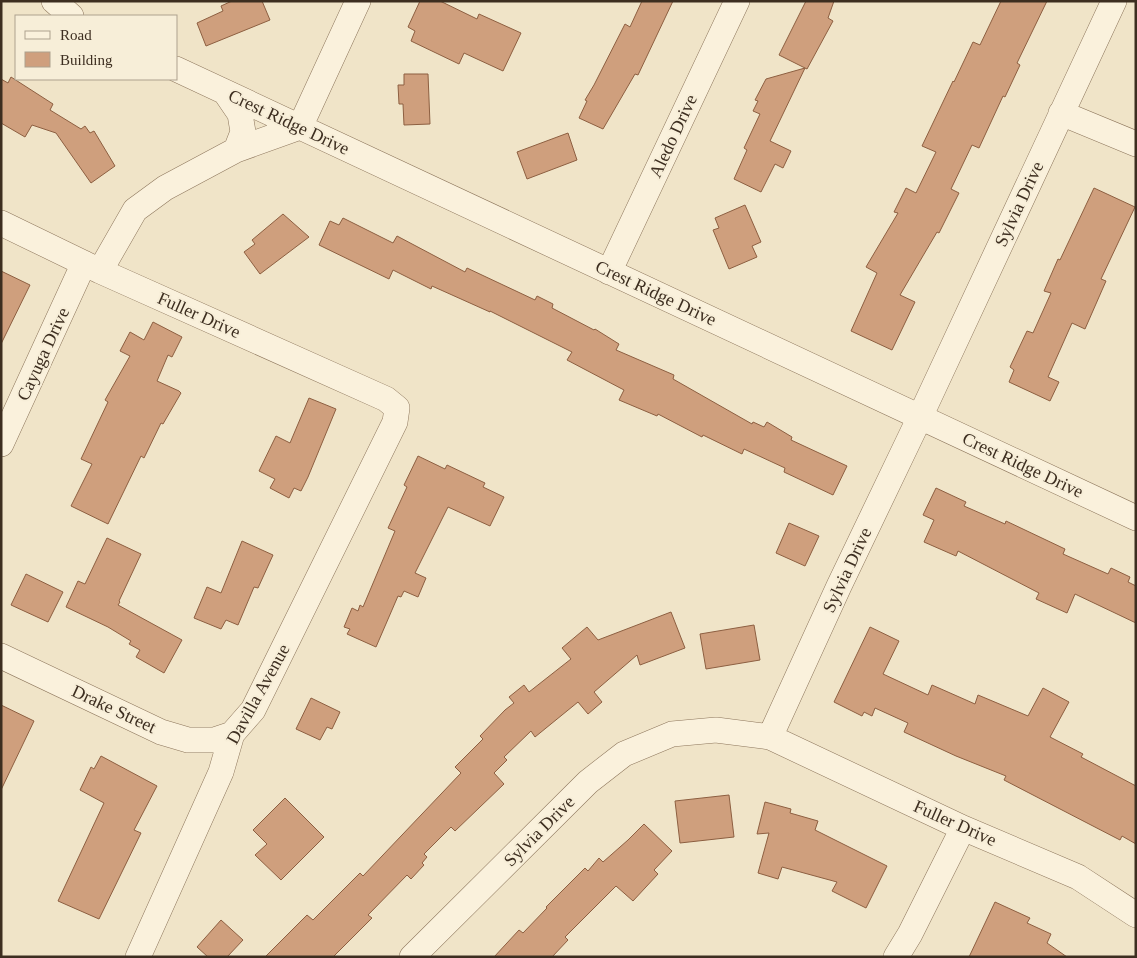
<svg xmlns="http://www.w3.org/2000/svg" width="1137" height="958" font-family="'Times New Roman',serif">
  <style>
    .building { fill: #cf9f7d; stroke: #8d5f41 }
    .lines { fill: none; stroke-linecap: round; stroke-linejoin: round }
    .minor-casing { stroke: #8d765c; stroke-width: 26 }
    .minor { stroke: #faf1dc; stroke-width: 25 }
    .labels { text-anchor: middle; stroke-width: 4; stroke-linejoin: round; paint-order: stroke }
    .street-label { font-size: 18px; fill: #3d2e20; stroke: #f7eed8 }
  </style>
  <rect width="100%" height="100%" fill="#f0e4c8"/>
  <path class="building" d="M 232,1 L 262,1 L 270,20 L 206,46 L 197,23 L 223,11 L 221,6 Z
    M 420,1 L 440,1 L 477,19 L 479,14 L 521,33 L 503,71 L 464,53 L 459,64 L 411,41 L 415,31 L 408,27 Z
    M 642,1 L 673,1 L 638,75 L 635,74 L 603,129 L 579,118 L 587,101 L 585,100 L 594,85 L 625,24 L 630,27 Z
    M 806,1 L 834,1 L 828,18 L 833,21 L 807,69 L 805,68 L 770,141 L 791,151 L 783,168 L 775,164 L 761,192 L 734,179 L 747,150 L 744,148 L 760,114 L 753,111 L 758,101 L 755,100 L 766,79 L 805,68 L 779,55 Z
    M 1001,1 L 1047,1 L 1017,63 L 1020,65 L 1005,97 L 1003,96 L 979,148 L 972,145 L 951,189 L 959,193 L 939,233 L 937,232 L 900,295 L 915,302 L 892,350 L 851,331 L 877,273 L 866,267 L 898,213 L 894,212 L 906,188 L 916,193 L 936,152 L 922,146 L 953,81 L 954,82 L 973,42 L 980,45 Z
    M 404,74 L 428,74 L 430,124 L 404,125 L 403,104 L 399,104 L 398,85 L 404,85 Z
    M 11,77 L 53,104 L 50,110 L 81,129 L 85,126 L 90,133 L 94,131 L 115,166 L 91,183 L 56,133 L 32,125 L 25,137 L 1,123 L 1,79 L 8,83 Z
    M 568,133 L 577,160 L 527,179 L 517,152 Z
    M 1094,188 L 1135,207 L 1101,279 L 1106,281 L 1085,329 L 1072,323 L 1048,377 L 1059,382 L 1050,401 L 1009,382 L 1014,370 L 1010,367 L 1027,331 L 1033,333 L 1051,293 L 1044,291 L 1058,259 L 1060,260 Z
    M 745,205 L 761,242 L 752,246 L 757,257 L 729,269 L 713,230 L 719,228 L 715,218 Z
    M 283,214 L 309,237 L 260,274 L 244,252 L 255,244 L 252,240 Z
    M 343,218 L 393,243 L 397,236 L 465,272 L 467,268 L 535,300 L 537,296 L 553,304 L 552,308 L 594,330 L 595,329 L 619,344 L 616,350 L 674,375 L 673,379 L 752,424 L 753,422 L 764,427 L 767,422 L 792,437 L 791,440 L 847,466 L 833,495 L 784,472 L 785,468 L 744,449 L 742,454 L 703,435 L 702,437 L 658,414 L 657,416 L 619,400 L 624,390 L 567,360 L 572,352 L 490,311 L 490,312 L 432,286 L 431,289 L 393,270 L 389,279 L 319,245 L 330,221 L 339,225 Z
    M 1,271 L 30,285 L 1,344 Z
    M 153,322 L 182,337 L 172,357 L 168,355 L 157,381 L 179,391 L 181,393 L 163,424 L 161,423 L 144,458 L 141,456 L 108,524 L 71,506 L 92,464 L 81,459 L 108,402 L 105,400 L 130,356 L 120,351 L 130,332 L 144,340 Z
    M 309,398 L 336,409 L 308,477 L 301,491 L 294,488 L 289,498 L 270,488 L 275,479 L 259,471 L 276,436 L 290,443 Z
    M 418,456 L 445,469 L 447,465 L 485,483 L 483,487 L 504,497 L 490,526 L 448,507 L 415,573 L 426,578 L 418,597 L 404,591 L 401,597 L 398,596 L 376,647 L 347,634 L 350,629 L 344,627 L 352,608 L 358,611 L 360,605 L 363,607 L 395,531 L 388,528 L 407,487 L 404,485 Z
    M 936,488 L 966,502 L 964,506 L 1005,524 L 1006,521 L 1065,549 L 1063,554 L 1108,574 L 1111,568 L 1130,577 L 1128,582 L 1136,586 L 1136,623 L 1075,594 L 1067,613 L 1036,599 L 1039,593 L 958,551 L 956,556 L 924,542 L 934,520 L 923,515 Z
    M 789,523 L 819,536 L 805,566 L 776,553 Z
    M 107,538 L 141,554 L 119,601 L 120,602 L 118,605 L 182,640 L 164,673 L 136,657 L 140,650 L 129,644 L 131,641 L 108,627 L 66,607 L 78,581 L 85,584 Z
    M 242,541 L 273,555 L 258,588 L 254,587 L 238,625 L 226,620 L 221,629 L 194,618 L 207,587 L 221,593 Z
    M 26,574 L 63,592 L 48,622 L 11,605 Z
    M 671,612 L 685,648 L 640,665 L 637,655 L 594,692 L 602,702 L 588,714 L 578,702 L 535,737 L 531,731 L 504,757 L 507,760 L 494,773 L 504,784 L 455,831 L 451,827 L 424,854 L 427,857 L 422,863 L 424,865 L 411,879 L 407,875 L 368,915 L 372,918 L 333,957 L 265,957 L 307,915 L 313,920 L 360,873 L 363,876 L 461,773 L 455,767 L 483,739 L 480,736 L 505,710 L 514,703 L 509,697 L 524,685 L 529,692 L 571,659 L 562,648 L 587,627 L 598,640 Z
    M 754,625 L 760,660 L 706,669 L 700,634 Z
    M 870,627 L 899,641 L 883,674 L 928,695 L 932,685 L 975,704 L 978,695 L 1028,716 L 1043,688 L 1069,702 L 1050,737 L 1083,754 L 1081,757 L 1136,786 L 1136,844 L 1122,836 L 1120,840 L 1004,780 L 1006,776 L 956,756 L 904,732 L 908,723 L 875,708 L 872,716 L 864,712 L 862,716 L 834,702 Z
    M 311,698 L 340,712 L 332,729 L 327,727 L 320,740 L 296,729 Z
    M 1,705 L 34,721 L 1,790 Z
    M 101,756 L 157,786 L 134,830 L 141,833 L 99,919 L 58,901 L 104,803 L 80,790 L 91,767 L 94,769 Z
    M 729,795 L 734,837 L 680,843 L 675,801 Z
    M 285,798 L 324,837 L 281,880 L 255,855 L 267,844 L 253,830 Z
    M 765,802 L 791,809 L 790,813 L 818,821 L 815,830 L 887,866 L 866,908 L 832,891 L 837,882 L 782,867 L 778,879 L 758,873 L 769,833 L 757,834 Z
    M 644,824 L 672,851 L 654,870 L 658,874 L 633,901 L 616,886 L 565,937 L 568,940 L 552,957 L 494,957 L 519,930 L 523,933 L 547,908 L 546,907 L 585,868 L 588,871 L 599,858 L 603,862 L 628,840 Z
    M 995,902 L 1030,918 L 1027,923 L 1051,934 L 1047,943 L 1067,957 L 969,957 Z
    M 221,920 L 243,940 L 227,957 L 208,957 L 197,947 Z"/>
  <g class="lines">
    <defs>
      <path id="minor" d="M 54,1 L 71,16
        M 176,69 L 1136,518
        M 225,92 L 240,114 L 243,132 L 236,150
        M 1061,113 L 1136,144
        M 1,223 L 100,271 L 386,399 L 397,408 L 395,422 L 253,710 L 232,734 L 221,772 L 138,957
        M 100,271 L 135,210 L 165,188 L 236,150 L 300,127 L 358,1
        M 609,272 L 737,1
        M 1,444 L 84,263
        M 1,656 L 161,732 L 188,740 L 214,740 L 232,734
        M 770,737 L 839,586 L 920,417 L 1114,1
        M 412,957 L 588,782 L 624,754 L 672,734 L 716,730 L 770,737 L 963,828 L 1078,877 L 1136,915
        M 896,957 L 910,934 L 963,828"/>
    </defs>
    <use href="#minor" class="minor-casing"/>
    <use href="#minor" class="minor"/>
  </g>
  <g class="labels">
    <g class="street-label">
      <text transform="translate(289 122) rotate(25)" y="6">Crest Ridge Drive</text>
      <text transform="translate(673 136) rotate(-65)" y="6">Aledo Drive</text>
      <text transform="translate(1019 204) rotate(-65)" y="6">Sylvia Drive</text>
      <text transform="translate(656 293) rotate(25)" y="6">Crest Ridge Drive</text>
      <text transform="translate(199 315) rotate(24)" y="6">Fuller Drive</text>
      <text transform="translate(43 354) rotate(-65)" y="6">Cayuga Drive</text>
      <text transform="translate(1023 465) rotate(25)" y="6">Crest Ridge Drive</text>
      <text transform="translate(847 570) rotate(-65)" y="6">Sylvia Drive</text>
      <text transform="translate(258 694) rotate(-61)" y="6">Davilla Avenue</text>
      <text transform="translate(114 709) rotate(25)" y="6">Drake Street</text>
      <text transform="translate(955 823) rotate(24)" y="6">Fuller Drive</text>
      <text transform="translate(539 831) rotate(-45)" y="6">Sylvia Drive</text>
    </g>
  </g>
  <rect width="1137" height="958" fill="none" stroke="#3d2e20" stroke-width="5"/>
  <rect x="15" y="15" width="162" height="65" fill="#f7eed8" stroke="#ada18e"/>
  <rect x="25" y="31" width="25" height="8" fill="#faf1dc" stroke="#ada18e"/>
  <text x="60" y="40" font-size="15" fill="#3d2e20">Road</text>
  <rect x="25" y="52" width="25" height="15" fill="#cf9f7d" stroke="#ada18e"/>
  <text x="60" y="65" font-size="15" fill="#3d2e20">Building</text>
</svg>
